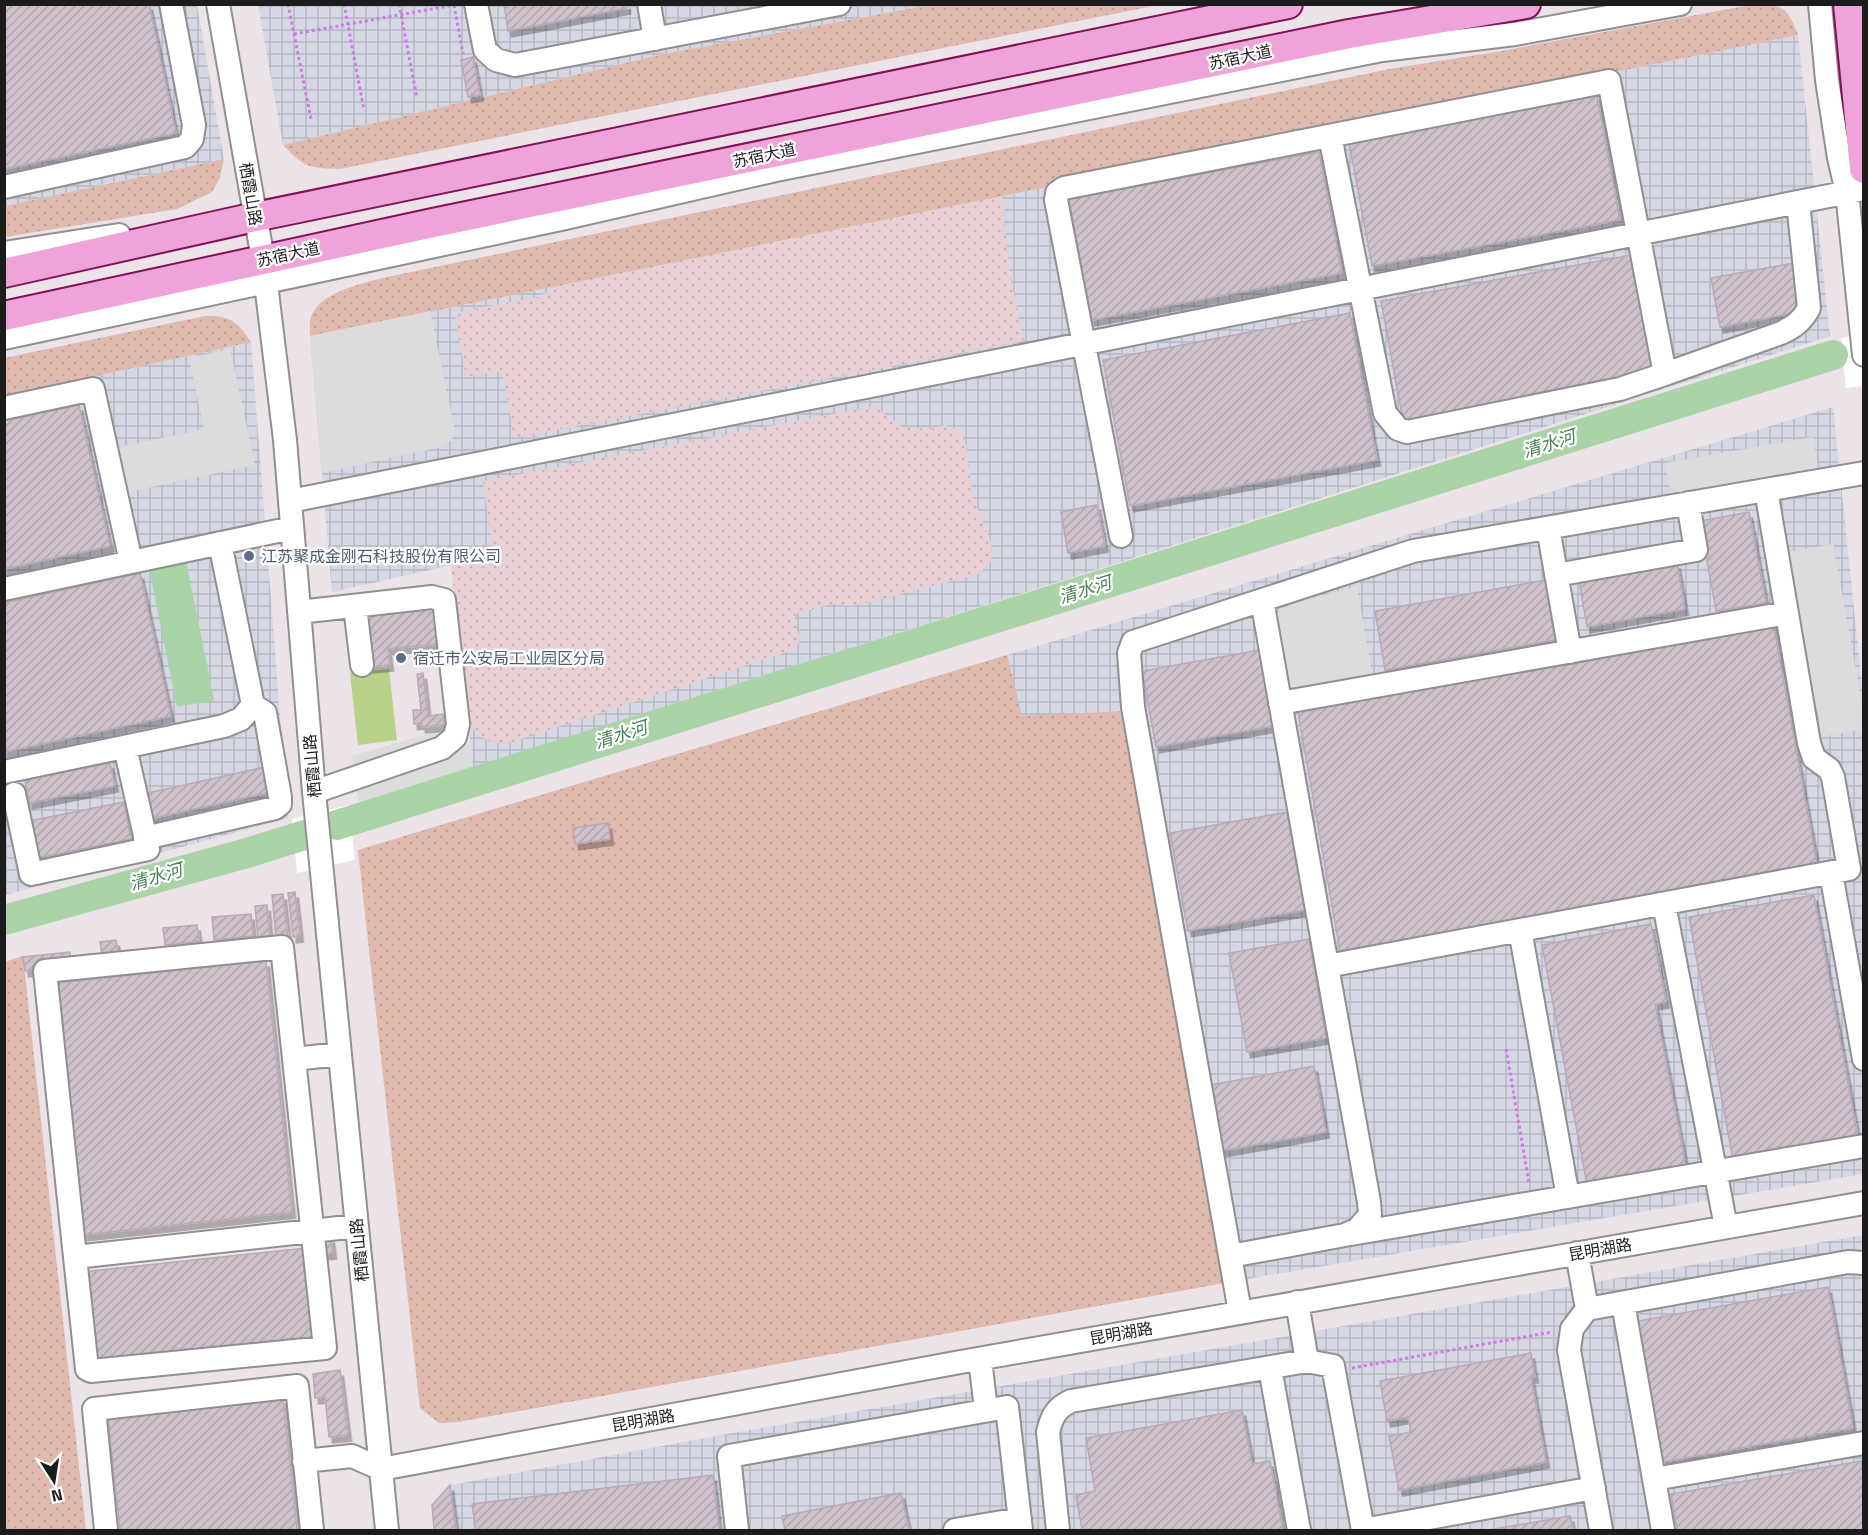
<svg xmlns="http://www.w3.org/2000/svg" width="1868" height="1535" font-family="'Titillium Web','Noto Sans SC',sans-serif">
  <style>
    .industrial { fill: url(#industrial-grid) }
    .farmland { fill: url(#farmland-dots) }
    .grass { fill: url(#grass-dots) }
    .pitch { fill: #b9d28a }
    .parking { fill: #dcdcdc }
    .water { fill: #aad4a8 }
    .pier { fill: #fff }
    .lines { fill: none; stroke-linecap: round; stroke-linejoin: round }
    .river { stroke: #aad4a8; stroke-width: 30 }
    .building { fill: url(#building-hatch); stroke: #bca7b8; stroke-width: 1.5; filter: url(#shadow) }
    .minor-casing { stroke: #909090; stroke-width: 26 }
    .major-casing { stroke: #811256; stroke-width: 32 }
    .path { stroke: #d478e7; stroke-width: 3; stroke-dasharray: 3 3; stroke-linecap: butt }
    .minor { stroke: #fff; stroke-width: 22 }
    .major { stroke: #efa4d9; stroke-width: 28 }
    .service-dot { fill: #5c6f8a; stroke: #fff; stroke-width: 2 }
    .labels { text-anchor: middle; stroke-width: 4.5; stroke-linejoin: round; paint-order: stroke }
    .street-label { font-size: 16px; fill: #1c1c1c; stroke: #fff }
    .service-label { font-size: 16px; fill: #4e5e75; stroke: #fff; text-anchor: start }
    .water-label { font-size: 18px; font-style: italic; fill: #478355; stroke: #fff }
  </style>
  <defs>
    <pattern id="industrial-grid" width="8" height="8" patternUnits="userSpaceOnUse" patternTransform="scale(1.5)"><rect width="8" height="8" fill="#d5d7e4"/><path d="M0 4h8M4 0v8" fill="none" stroke="#b6b8c3"/></pattern>
    <pattern id="farmland-dots" width="8" height="8" patternUnits="userSpaceOnUse" patternTransform="scale(1.5)"><rect width="8" height="8" fill="#e9d0d5"/><path d="M2 2h.1M6 6h.1" fill="none" stroke="#c7b2b6" stroke-width="1.8" stroke-linecap="round"/></pattern>
    <pattern id="grass-dots" width="8" height="8" patternUnits="userSpaceOnUse" patternTransform="scale(1.5)"><rect width="8" height="8" fill="#e0baae"/><path d="M2 2h.1M6 6h.1" fill="none" stroke="#c09f95" stroke-width="1.8" stroke-linecap="round"/></pattern>
    <pattern id="building-hatch" width="6" height="6" patternUnits="userSpaceOnUse" patternTransform="scale(1.5)"><rect width="6" height="6" fill="#cec1cb"/><path d="M-1 1l2-2M0 6l6-6M5 7l2-2" fill="none" stroke="#b0a5ae"/></pattern>
    <filter id="shadow"><feDropShadow dx="3.5" dy="6" stdDeviation="0" flood-color="#0004"/></filter>
  </defs>
  <rect width="100%" height="100%" fill="#ece3e8"/>
  <path class="industrial" d="M 4,5 L 197,5 L 224,159 L 5,206 Z
    M 258,5 L 930,5 L 663,54 L 283,145 Z
    M 1798,35 L 1830,336 L 473,768 L 452,565 L 332,592 L 310,336 Z
    M 251,342 L 288,818 L 5,895 L 5,396 Z
    M 1833,407 L 1864,706 L 1863,1174 L 1224,1283 L 458,1422 L 439,1423 L 420,1408 L 358,850 Z
    M 1863,1235 L 1863,1530 L 434,1530 L 432,1505 L 451,1485 L 716,1436 Z"/>
  <path class="farmland" d="M 1002,196 L 1005,205 L 1004,219 L 1010,276 L 1024,341 L 514,438 L 502,371 L 466,377 L 455,319 L 462,311 L 538,297 L 558,286 Z
    M 875,406 L 902,427 L 930,429 L 945,425 L 960,431 L 966,445 L 973,497 L 990,539 L 993,555 L 989,564 L 979,574 L 866,603 L 850,606 L 833,604 L 798,613 L 794,619 L 800,639 L 796,649 L 506,744 L 491,742 L 480,736 L 469,725 L 450,558 L 493,551 L 483,481 Z"/>
  <path class="grass" d="M 930,5 L 1158,5 L 340,169 C 308,168 305,168 283,145 L 663,54 Z
    M 1750,5 C 1782,5 1786,4 1798,35 L 310,336 C 310,330 309,322 311,317 C 319,293 360,284 382,278 L 1389,69 L 1496,52 Z
    M 224,159 L 220,178 L 212,192 L 177,209 L 5,237 L 5,206 Z
    M 205,316 C 230,315 238,322 251,342 L 5,396 L 4,358 Z
    M 1007,655 L 1022,716 L 1126,711 L 1224,1283 L 458,1422 L 439,1423 L 420,1408 L 358,850 Z
    M 23,956 L 86,1530 L 5,1530 L 4,962 Z"/>
  <path class="pitch" d="M 389,669 L 397,740 L 358,745 L 350,673 Z"/>
  <path class="parking" d="M 430,311 L 455,431 L 452,440 L 441,447 L 322,473 L 310,336 Z
    M 230,349 L 255,465 L 124,493 L 115,448 L 204,429 L 189,358 Z
    M 1813,437 L 1819,472 L 1672,499 L 1665,463 Z
    M 1833,544 L 1863,709 L 1863,729 L 1822,737 L 1788,552 Z
    M 1357,586 L 1372,674 L 1283,689 L 1275,615 L 1289,605 Z
    M 438,731 L 444,752 L 471,744 L 473,768 L 359,805 L 352,756 Z"/>
  <path class="water" d="M 186,561 L 214,700 L 177,707 L 149,568 Z"/>
  <path class="pier" d="M 1863,335 L 1863,386 L 1846,388 L 1841,338 Z
    M 349,805 L 355,860 L 297,873 L 292,819 Z"/>
  <g class="lines">
    <path class="river" d="M 337,825 L 1833,355
      M 4,920 L 247,853 L 308,834"/>
  </g>
  <path class="building" d="M 4,4 L 149,4 L 176,133 L 4,169 Z
    M 504,4 L 627,4 L 627,8 L 508,31 Z
    M 473,57 L 480,95 L 468,97 L 461,60 Z
    M 1597,96 L 1620,220 L 1372,266 L 1349,142 Z
    M 1319,152 L 1342,273 L 1091,320 L 1069,199 Z
    M 1631,255 L 1653,374 L 1403,421 L 1381,301 Z
    M 1794,263 L 1803,311 L 1720,327 L 1711,278 Z
    M 1350,313 L 1377,460 L 1130,506 L 1103,360 Z
    M 79,405 L 110,546 L 4,569 L 4,421 Z
    M 1097,505 L 1105,546 L 1068,553 L 1061,512 Z
    M 1749,512 L 1766,603 L 1716,611 L 1700,521 Z
    M 1677,563 L 1685,609 L 1587,627 L 1579,581 Z
    M 140,573 L 171,716 L 4,752 L 4,603 Z
    M 1545,580 L 1555,640 L 1385,670 L 1375,611 Z
    M 443,603 L 447,643 L 388,649 L 390,665 L 368,667 L 363,614 Z
    M 1773,622 L 1817,865 L 1340,951 L 1297,707 Z
    M 1260,650 L 1274,726 L 1156,747 L 1142,671 Z
    M 423,673 L 428,716 L 443,714 L 444,725 L 422,727 L 421,723 L 414,724 L 413,710 L 421,710 L 417,674 Z
    M 110,763 L 115,786 L 29,803 L 25,780 Z
    M 265,767 L 271,792 L 149,819 L 143,794 Z
    M 124,802 L 131,839 L 36,858 L 29,821 Z
    M 1287,812 L 1305,910 L 1188,931 L 1170,833 Z
    M 608,823 L 610,839 L 575,844 L 573,828 Z
    M 295,892 L 300,936 L 293,937 L 288,893 Z
    M 283,894 L 288,938 L 276,939 L 272,895 Z
    M 1814,895 L 1858,1138 L 1733,1161 L 1689,917 Z
    M 267,905 L 270,939 L 258,940 L 255,906 Z
    M 251,914 L 253,936 L 214,940 L 212,917 Z
    M 1651,924 L 1666,1002 L 1655,1004 L 1686,1167 L 1587,1185 L 1542,945 Z
    M 197,925 L 199,941 L 165,945 L 163,928 Z
    M 1309,939 L 1326,1038 L 1247,1052 L 1229,953 Z
    M 116,940 L 118,953 L 102,955 L 100,942 Z
    M 70,952 L 72,965 L 25,971 L 23,957 Z
    M 266,961 L 292,1212 L 83,1235 L 56,983 Z
    M 1314,1066 L 1326,1132 L 1222,1151 L 1210,1085 Z
    M 331,1237 L 333,1253 L 322,1254 L 321,1238 Z
    M 306,1248 L 316,1343 L 92,1367 L 82,1272 Z
    M 1828,1287 L 1853,1428 L 1663,1462 L 1638,1321 Z
    M 1531,1353 L 1535,1377 L 1531,1377 L 1546,1462 L 1399,1490 L 1389,1436 L 1411,1432 L 1408,1417 L 1387,1421 L 1380,1381 Z
    M 340,1370 L 348,1435 L 329,1437 L 325,1397 L 315,1398 L 313,1374 Z
    M 283,1398 L 297,1530 L 120,1530 L 108,1418 Z
    M 1242,1410 L 1252,1464 L 1270,1461 L 1283,1530 L 1082,1530 L 1076,1495 L 1095,1491 L 1086,1438 Z
    M 1861,1461 L 1864,1477 L 1864,1530 L 1677,1530 L 1671,1494 Z
    M 713,1475 L 719,1530 L 476,1530 L 472,1504 Z
    M 450,1485 L 456,1530 L 434,1530 L 432,1505 Z
    M 901,1493 L 909,1530 L 785,1530 L 782,1516 Z
    M 1570,1516 L 1573,1530 L 1489,1530 Z"/>
  <g class="lines">
    <defs>
      <path id="minor" d="M 218,4 L 263,259 L 285,440 L 314,792 L 387,1530
        M 476,4 L 485,50 L 496,60 L 515,65 L 839,4
        M 649,4 L 655,39
        M 1820,4 L 1827,80 L 1839,158 L 1847,192 L 1864,355
        M 1330,136 L 1385,413 L 1398,429 L 1407,432 L 1620,389 L 1665,374
        M 4,187 L 185,147 L 192,139 L 194,125 L 171,4
        M 4,253 L 119,235
        M 4,338 L 561,219 L 776,170 L 1382,50 L 1515,34 L 1680,4
        M 4,408 L 93,389 L 131,562
        M 290,501 L 1864,189
        M 1548,528 L 1570,652
        M 1121,536 L 1056,200 L 1057,193 L 1064,188 L 1609,81 L 1665,374 L 1781,333 C 1794,327 1802,321 1809,308 L 1798,202
        M 1556,575 L 1696,550 L 1688,503
        M 4,589 L 292,528
        M 355,606 L 362,665
        M 299,612 L 432,597 L 444,600 L 458,724 L 455,737 L 442,748 L 314,792
        M 1280,703 L 1787,613
        M 4,772 L 224,726 L 241,719 L 253,705 L 220,543
        M 14,794 L 31,874 L 148,849 L 125,747
        M 145,838 L 275,808 L 280,804 L 280,797 L 265,713 L 253,705
        M 1831,873 L 1864,1059
        M 1664,904 L 1726,1227
        M 1520,930 L 1568,1197
        M 1327,966 L 1849,869 L 1833,777 L 1829,769 L 1814,758 L 1809,743 L 1766,490
        M 294,1059 L 340,1054
        M 1351,1234 L 1864,1146
        M 1577,1253 L 1587,1309 L 1848,1262 L 1864,1263
        M 1230,1256 L 1345,1235 L 1358,1229 L 1370,1215 L 1369,1202 L 1262,600
        M 75,1257 L 87,1369 L 91,1371 L 325,1348 L 282,947 L 45,971 L 75,1257 L 357,1226
        M 1623,1303 L 1663,1530
        M 1587,1309 L 1572,1329 L 1569,1350 L 1601,1530
        M 1240,1312 L 1133,707 L 1129,653 L 1133,642 L 1413,551 L 1864,473
        M 980,1359 L 986,1410
        M 1307,1361 L 1333,1366 L 1363,1530
        M 1270,1368 L 1299,1530
        M 304,1461 L 352,1456 L 381,1469 L 955,1363 L 1864,1203
        M 1654,1479 L 1864,1443
        M 106,1530 L 94,1409 L 297,1386 L 312,1530
        M 737,1530 L 729,1456 L 1007,1407 L 1021,1530
        M 955,1530 L 1020,1519
        M 1058,1530 L 1048,1432 C 1052,1416 1056,1408 1071,1401 L 1307,1361 L 1297,1302
        M 1363,1530 L 1594,1488"/>
      <path id="major" d="M 1848,4 L 1864,169
        M 4,273 L 255,217 L 1288,4
        M 4,316 L 433,223 L 1349,34 L 1526,4"/>
    </defs>
    <use href="#minor" class="minor-casing"/>
    <use href="#major" class="major-casing"/>
    <path class="path" d="M 288,4 L 311,119
      M 344,4 L 364,110
      M 399,4 L 417,98
      M 454,5 L 463,54
      M 294,34 L 454,5
      M 1506,1049 L 1529,1183
      M 1352,1368 L 1552,1332"/>
    <use href="#minor" class="minor"/>
    <use href="#major" class="major"/>
  </g>
  <g class="service-dot">
    <circle cx="249" cy="556" r="6"/>
    <circle cx="401" cy="658" r="6"/>
  </g>
  <g class="labels">
    <g class="street-label">
      <text transform="translate(1240 57) rotate(-12)" y="6">苏宿大道</text>
      <text transform="translate(764 155) rotate(-12)" y="6">苏宿大道</text>
      <text transform="translate(251 194) rotate(80)" y="6">栖霞山路</text>
      <text transform="translate(288 254) rotate(-12)" y="6">苏宿大道</text>
      <text transform="translate(312 766) rotate(-95)" y="6">栖霞山路</text>
      <text transform="translate(1600 1249) rotate(-10)" y="6">昆明湖路</text>
      <text transform="translate(359 1250) rotate(-96)" y="6">栖霞山路</text>
      <text transform="translate(1121 1333) rotate(-10)" y="6">昆明湖路</text>
      <text transform="translate(643 1420) rotate(-10)" y="6">昆明湖路</text>
    </g>
    <g class="service-label">
      <text x="261" y="562">江苏聚成金刚石科技股份有限公司</text>
      <text x="413" y="664">宿迁市公安局工业园区分局</text>
    </g>
    <g class="water-label">
      <text transform="translate(1549 444) rotate(-17)" y="6">清水河</text>
      <text transform="translate(1085 590) rotate(-17)" y="6">清水河</text>
      <text transform="translate(621 735) rotate(-17)" y="6">清水河</text>
      <text transform="translate(156 877) rotate(-16)" y="6">清水河</text>
    </g>
  </g>
  <rect width="1868" height="1535" fill="none" stroke="#1c1c1c" stroke-width="12"/>
  <g transform="translate(54 1481) rotate(168)" stroke="#ffffff" stroke-width="4.5" paint-order="stroke">
  <path d="M0-4.5L10 22L0 15L-10 22Z" fill="#1c1c1c"/>
  <text y="-9" font-size="16" font-weight="bold" text-anchor="middle" fill="#1c1c1c">N</text>
  </g>
</svg>
